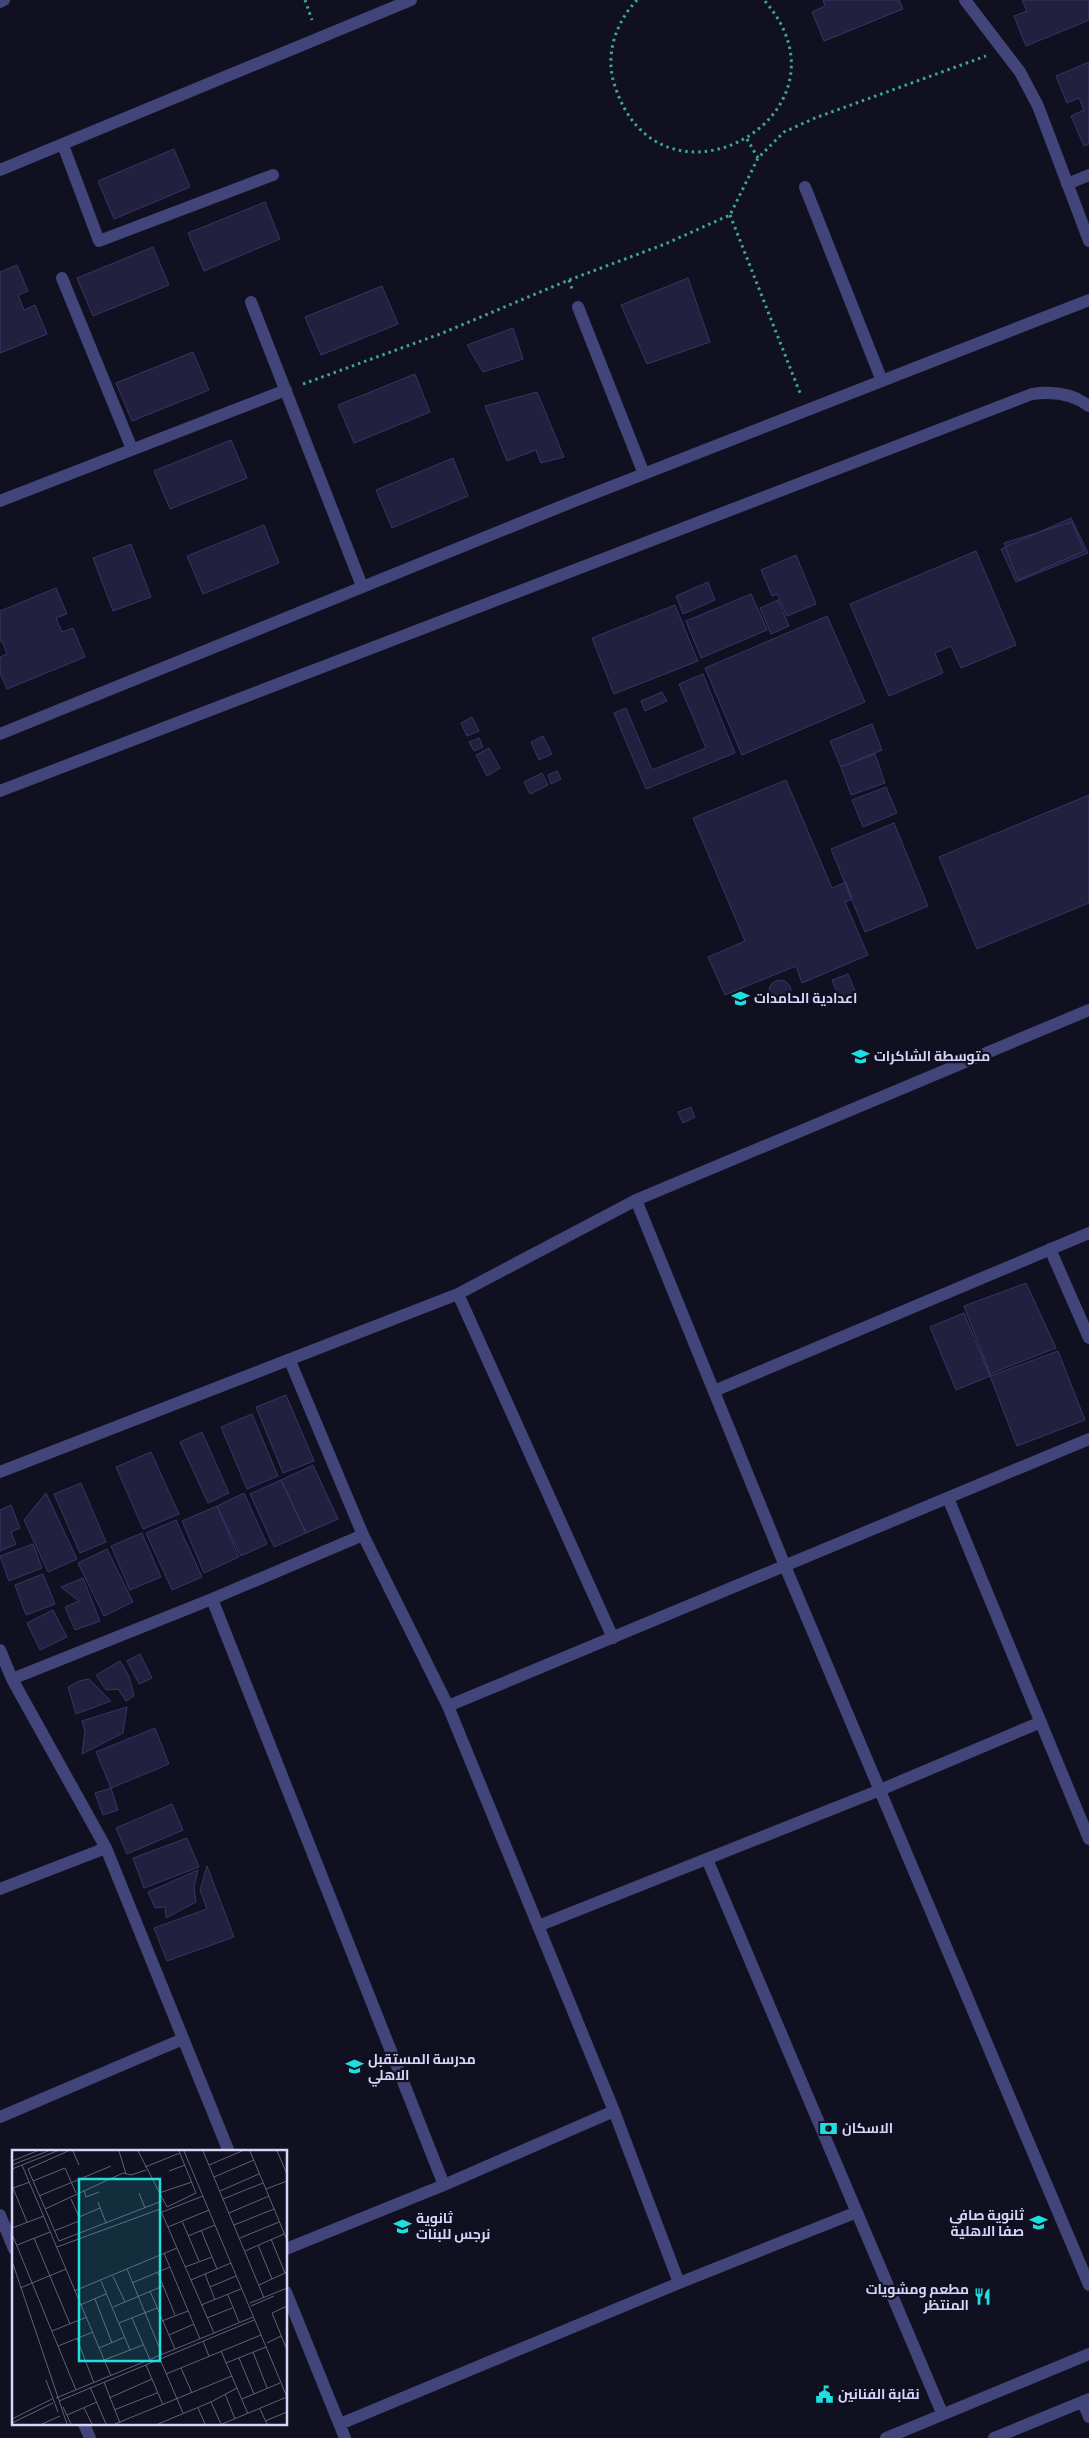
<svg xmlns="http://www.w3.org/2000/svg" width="1089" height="2438" font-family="Barlow,Cairo,sans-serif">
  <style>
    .building { fill: #221f3f; stroke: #393468 }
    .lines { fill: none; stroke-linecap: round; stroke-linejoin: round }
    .path { stroke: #3da695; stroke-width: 3; stroke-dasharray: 2.5 4; stroke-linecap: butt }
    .minor { stroke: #41457a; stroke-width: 12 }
    .labels { text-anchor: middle; stroke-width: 4.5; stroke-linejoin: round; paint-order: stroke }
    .poi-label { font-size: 14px; font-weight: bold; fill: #d6d5fa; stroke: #111021; text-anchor: start }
    .inset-road { fill: none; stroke: #605f78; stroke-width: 1 }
    .view { fill: #1cdfde; fill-opacity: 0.15; stroke: #1cdfde; stroke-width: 2.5 }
    .inset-edge { fill: none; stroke: #d6d5fa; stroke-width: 2.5 }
  </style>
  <rect width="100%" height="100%" fill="#111021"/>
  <path class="building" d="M 823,0 L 899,0 L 903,9 L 824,41 L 812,12 L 825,6 Z
    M 1022,0 L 1089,0 L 1089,20 L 1026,46 L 1014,16 L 1027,11 Z
    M 1089,62 L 1089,144 L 1084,146 L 1071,116 L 1084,110 L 1079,98 L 1067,103 L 1056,76 Z
    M 174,149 L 190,187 L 114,219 L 98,181 Z
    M 265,202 L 280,239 L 204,271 L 188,233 Z
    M 153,247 L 169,285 L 93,316 L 77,278 Z
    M 17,265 L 28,291 L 18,295 L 24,310 L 35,305 L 47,334 L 0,353 L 0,272 Z
    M 688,278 L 710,342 L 647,364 L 621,305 Z
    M 382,286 L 398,324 L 321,355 L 305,317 Z
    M 513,328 L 523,359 L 483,372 L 467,345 Z
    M 193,352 L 209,390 L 132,421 L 116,383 Z
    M 415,374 L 430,412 L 354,443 L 338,405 Z
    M 537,392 L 564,457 L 541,463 L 536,450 L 507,461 L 485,406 Z
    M 231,440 L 247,478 L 170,509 L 154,471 Z
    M 453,458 L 468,496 L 392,528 L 376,490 Z
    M 1071,518 L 1088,553 L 1016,582 L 1001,549 Z
    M 1072,522 L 1084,551 L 1018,580 L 1004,543 Z
    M 264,525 L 279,563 L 203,594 L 187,556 Z
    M 131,544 L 151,597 L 113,611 L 93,558 Z
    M 976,551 L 1016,645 L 961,668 L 951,646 L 935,653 L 943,673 L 889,696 L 850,604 Z
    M 796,555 L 816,604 L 787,616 L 777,594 L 772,596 L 761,570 Z
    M 708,582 L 715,600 L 683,614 L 676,596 Z
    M 56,588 L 67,614 L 56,618 L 62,632 L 73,628 L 85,657 L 7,689 L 0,673 L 0,657 L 7,654 L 2,641 L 0,642 L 0,611 Z
    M 751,594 L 767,630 L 701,658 L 686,621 Z
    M 778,600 L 789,626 L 771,634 L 760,608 Z
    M 675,605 L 698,661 L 614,694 L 592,638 Z
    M 827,616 L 865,702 L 742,755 L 705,668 Z
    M 703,674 L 735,753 L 646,789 L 614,713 L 626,708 L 652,770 L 706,748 L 679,684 Z
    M 662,692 L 667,701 L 645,711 L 641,701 Z
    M 472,717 L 479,731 L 467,736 L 461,723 Z
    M 872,724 L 882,750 L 841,767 L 830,741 Z
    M 543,736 L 552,754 L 539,760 L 531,742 Z
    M 479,738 L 483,747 L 474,751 L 469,742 Z
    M 489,748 L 500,768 L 487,776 L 476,755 Z
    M 875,754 L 885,783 L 851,795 L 841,767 Z
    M 557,771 L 561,779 L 551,784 L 548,775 Z
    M 542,773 L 548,785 L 530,794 L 524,782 Z
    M 786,780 L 832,888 L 846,882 L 852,899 L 845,902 L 868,955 L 802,983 L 796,966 L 725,995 L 708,957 L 745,941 L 693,818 Z
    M 886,787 L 897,813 L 863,827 L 852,800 Z
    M 1089,795 L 1089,903 L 977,949 L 939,857 Z
    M 894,823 L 928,906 L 865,932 L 831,849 Z
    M 848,974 L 856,993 L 840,1000 L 832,980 Z
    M769 991a11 11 0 1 1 22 0a11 11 0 1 1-22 0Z
    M 691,1107 L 695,1117 L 683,1123 L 678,1112 Z
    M 1026,1283 L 1056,1348 L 990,1374 L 964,1306 Z
    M 964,1313 L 990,1376 L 956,1390 L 930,1327 Z
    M 1058,1351 L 1085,1420 L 1017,1446 L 990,1376 Z
    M 286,1395 L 314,1461 L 283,1473 L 256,1407 Z
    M 252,1414 L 278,1476 L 247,1489 L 221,1427 Z
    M 202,1432 L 229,1493 L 208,1503 L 180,1442 Z
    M 151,1452 L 179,1514 L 143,1529 L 116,1467 Z
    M 313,1465 L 338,1519 L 306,1533 L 281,1480 Z
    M 281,1480 L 306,1533 L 274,1547 L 250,1494 Z
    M 81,1483 L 106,1542 L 80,1553 L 54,1494 Z
    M 46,1493 L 77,1559 L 48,1572 L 24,1520 Z
    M 244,1493 L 267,1544 L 241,1556 L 217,1506 Z
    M 11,1505 L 20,1528 L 11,1532 L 16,1544 L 0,1551 L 0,1510 Z
    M 217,1506 L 239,1557 L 204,1573 L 182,1521 Z
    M 176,1520 L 202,1577 L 172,1590 L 146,1533 Z
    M 142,1533 L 161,1577 L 130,1590 L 111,1546 Z
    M 33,1544 L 42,1568 L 9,1581 L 0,1556 Z
    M 107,1549 L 133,1602 L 104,1616 L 78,1563 Z
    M 43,1574 L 55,1604 L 26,1615 L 15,1585 Z
    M 83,1578 L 100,1621 L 75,1630 L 65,1607 L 79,1601 L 61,1587 Z
    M 53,1610 L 67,1637 L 40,1650 L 27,1623 Z
    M 140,1654 L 152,1678 L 139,1684 L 127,1661 Z
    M 120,1661 L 129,1676 L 134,1696 L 126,1701 L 118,1689 L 106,1690 L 96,1675 Z
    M 89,1679 L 111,1701 L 76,1714 L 68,1687 L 79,1681 Z
    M 127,1707 L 123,1733 L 82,1754 L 85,1731 L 82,1721 Z
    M 155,1728 L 169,1764 L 111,1788 L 96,1752 Z
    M 111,1788 L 118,1810 L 103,1815 L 95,1793 Z
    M 172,1804 L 183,1830 L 127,1854 L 116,1828 Z
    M 187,1838 L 199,1867 L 144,1888 L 133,1858 Z
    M 207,1866 L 234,1937 L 167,1961 L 154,1928 L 207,1909 L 200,1890 Z
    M 198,1870 L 194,1887 L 196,1902 L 166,1918 L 165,1907 L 155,1908 L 148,1892 Z"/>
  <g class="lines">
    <path class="path" d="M 305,0 L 312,20
      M 637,0 C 616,22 605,54 614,83 C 657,229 865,115 764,0
      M 747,139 L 758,158
      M 730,215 L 800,393
      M 569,280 L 573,292
      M 303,384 L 440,334 L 569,280 L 665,244 L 730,215 L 758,158 L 784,132 L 815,118 L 986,56"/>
    <path class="minor" d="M 965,0 L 1020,72 L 1038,106 L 1089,241
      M 0,2 L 4,0
      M 63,145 L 99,241 L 273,175
      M 0,170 L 411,0
      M 1067,184 L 1089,175
      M 805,187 L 882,381
      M 62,278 L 132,449
      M 251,302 L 362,586
      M 578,307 L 644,474
      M 0,501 L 286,390
      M 0,734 L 572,502 L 1089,300
      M 0,791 L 1032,394 C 1053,391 1072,393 1089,406
      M 636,1200 L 785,1566 L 1089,2285
      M 1050,1249 L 1089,1338
      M 458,1294 L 613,1638
      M 290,1361 L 363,1535 L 448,1706 L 614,2111 L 679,2283
      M 714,1391 L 1089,1233
      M 0,1472 L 458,1294 L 636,1200 L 1089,1010
      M 948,1498 L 1089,1839
      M 212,1599 L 444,2185
      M 0,1650 L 12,1679 L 106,1848 L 229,2152
      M 12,1679 L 212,1599 L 363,1535
      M 448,1706 L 1089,1439
      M 707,1859 L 942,2413
      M 0,1889 L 106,1848
      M 538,1926 L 880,1790 L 1041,1722
      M 0,2117 L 183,2039
      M 0,2215 L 14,2249
      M 286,2249 L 444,2185 L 614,2111
      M 286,2292 L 345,2438
      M 1083,2402 L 1089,2417
      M 84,2424 L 90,2438
      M 340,2424 L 679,2283 L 857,2212
      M 886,2438 L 1089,2354
      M 994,2438 L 1089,2399"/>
  </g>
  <defs>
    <symbol id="school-bare" viewBox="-9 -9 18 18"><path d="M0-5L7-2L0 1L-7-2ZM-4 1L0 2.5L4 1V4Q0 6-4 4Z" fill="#1cdfde" stroke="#111021" stroke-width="2.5" paint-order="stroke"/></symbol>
    <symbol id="bank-bare" viewBox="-9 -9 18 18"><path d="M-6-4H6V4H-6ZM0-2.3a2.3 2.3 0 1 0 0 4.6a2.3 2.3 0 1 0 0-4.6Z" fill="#1cdfde" stroke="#111021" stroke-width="2.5" paint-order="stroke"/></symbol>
    <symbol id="restaurant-bare" viewBox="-9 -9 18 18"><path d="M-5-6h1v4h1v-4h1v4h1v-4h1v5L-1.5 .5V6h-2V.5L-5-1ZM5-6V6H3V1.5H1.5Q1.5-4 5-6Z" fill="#1cdfde" stroke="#111021" stroke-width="2.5" paint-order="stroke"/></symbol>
    <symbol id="civic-bare" viewBox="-9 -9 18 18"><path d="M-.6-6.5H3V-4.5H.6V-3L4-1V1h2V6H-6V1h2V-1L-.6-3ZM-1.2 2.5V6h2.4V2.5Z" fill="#1cdfde" stroke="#111021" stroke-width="2.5" paint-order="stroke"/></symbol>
  </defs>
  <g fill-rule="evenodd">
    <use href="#school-bare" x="728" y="986" width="25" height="25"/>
    <use href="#school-bare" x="848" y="1044" width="25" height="25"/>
    <use href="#school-bare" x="342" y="2054" width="25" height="25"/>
    <use href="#bank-bare" x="816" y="2116" width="25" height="25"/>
    <use href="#school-bare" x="1026" y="2210" width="25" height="25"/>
    <use href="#school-bare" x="390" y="2214" width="25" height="25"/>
    <use href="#restaurant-bare" x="970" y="2284" width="25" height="25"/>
    <use href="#civic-bare" x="812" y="2382" width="25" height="25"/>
  </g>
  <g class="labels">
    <g class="poi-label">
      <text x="754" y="1003">اعدادية الحامدات</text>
      <text x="874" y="1061">متوسطة الشاكرات</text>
      <text x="368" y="2064">مدرسة المستقبل<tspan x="368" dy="16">الاهلي</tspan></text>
      <text x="842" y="2133">الاسكان</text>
      <text x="1024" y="2220" text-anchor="end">ثانوية صافي<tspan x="1024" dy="16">صفا الاهلية</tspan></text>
      <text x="416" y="2223">ثانوية<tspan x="416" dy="16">نرجس للبنات</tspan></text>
      <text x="969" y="2294" text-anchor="end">مطعم ومشويات<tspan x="969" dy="16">المنتظر</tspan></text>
      <text x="838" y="2399">نقابة الفنانين</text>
    </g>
  </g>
  <g transform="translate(12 2150)">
    <rect width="275" height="275" fill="#111021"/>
    <path class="inset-road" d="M 56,1 L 16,19 L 47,91 L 150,51M 61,1 L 67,15M 107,1 L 114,24M 126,1 L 155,57 L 184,43 L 167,1M 172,1 L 275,247M 191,1 L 252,148M 238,1 L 275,90M 265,1 L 275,24M 0,11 L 25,1M 0,15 L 36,1M 10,15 L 99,226M 197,15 L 230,1M 133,17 L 168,3M 0,19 L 45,1M 157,21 L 173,15M 202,27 L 242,10M 21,31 L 53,18 L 64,43M 1,38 L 15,72M 1,38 L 18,32M 254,39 L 275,31M 72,40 L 74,47 L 87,42M 208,41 L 247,24M 127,43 L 133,58M 147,43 L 180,32M 27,46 L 99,16M 59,49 L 67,67 L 88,58M 211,49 L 251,33M 86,52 L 94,73M 33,59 L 111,23 L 119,25 L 134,20M 150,62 L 191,46M 217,63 L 257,46M 170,71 L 187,111M 222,75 L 262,59M 156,77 L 197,60M 0,78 L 32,66M 189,80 L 205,119M 42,81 L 67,71M 0,84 L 64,240M 176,86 L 203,75M 22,88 L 58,174M 228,88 L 267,72M 259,89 L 273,123M 5,95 L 38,82M 246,95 L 260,129M 45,97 L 148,59 L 202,183M 233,101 L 272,84M 152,103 L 188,189M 0,111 L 55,274M 173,117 L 200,107M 115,119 L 150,204M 146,123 L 163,165M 193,124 L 203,150M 101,126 L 113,152M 179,130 L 219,113M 89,131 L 118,200M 120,133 L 158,117M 247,135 L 275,122M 198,137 L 224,126M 8,138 L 54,119M 62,141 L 165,98M 138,141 L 163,199M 216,145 L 227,172M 83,149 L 100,193M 238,153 L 275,138M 68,155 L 94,144M 189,155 L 229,139M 239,156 L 262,146M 275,156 L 260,163 L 275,200M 101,157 L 151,136M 120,168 L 138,210M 195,168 L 220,158M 150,171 L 176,161M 107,173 L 145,158M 40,181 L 75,167M 157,185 L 182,174M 65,189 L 82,233M 191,191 L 197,206M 255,193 L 269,186M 46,196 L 81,182M 87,198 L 113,187M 209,201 L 236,264M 241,202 L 255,238M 227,208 L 242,244M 148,209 L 171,263M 92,210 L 131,195M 214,213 L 254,197M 134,215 L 151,255M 169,218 L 180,243M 154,224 L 249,185M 34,230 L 46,262M 92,232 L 108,273M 78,237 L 94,274M 213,244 L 223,269M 44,248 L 241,167M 97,248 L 140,229M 230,249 L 268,233M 47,251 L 242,170M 199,252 L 225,238M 51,257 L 59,274M 72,258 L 80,274M 186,258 L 193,274M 248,259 L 255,274M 102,260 L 145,243M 55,265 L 85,252M 0,269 L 40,249M 253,271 L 275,262M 0,273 L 41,253M 30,274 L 48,266M 103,274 L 220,226M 146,274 L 199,252 L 209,274M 210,274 L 275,247"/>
    <path class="view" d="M 67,29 L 148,29 L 148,211 L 67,211 Z"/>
    <rect width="275" height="275" class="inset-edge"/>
  </g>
</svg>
